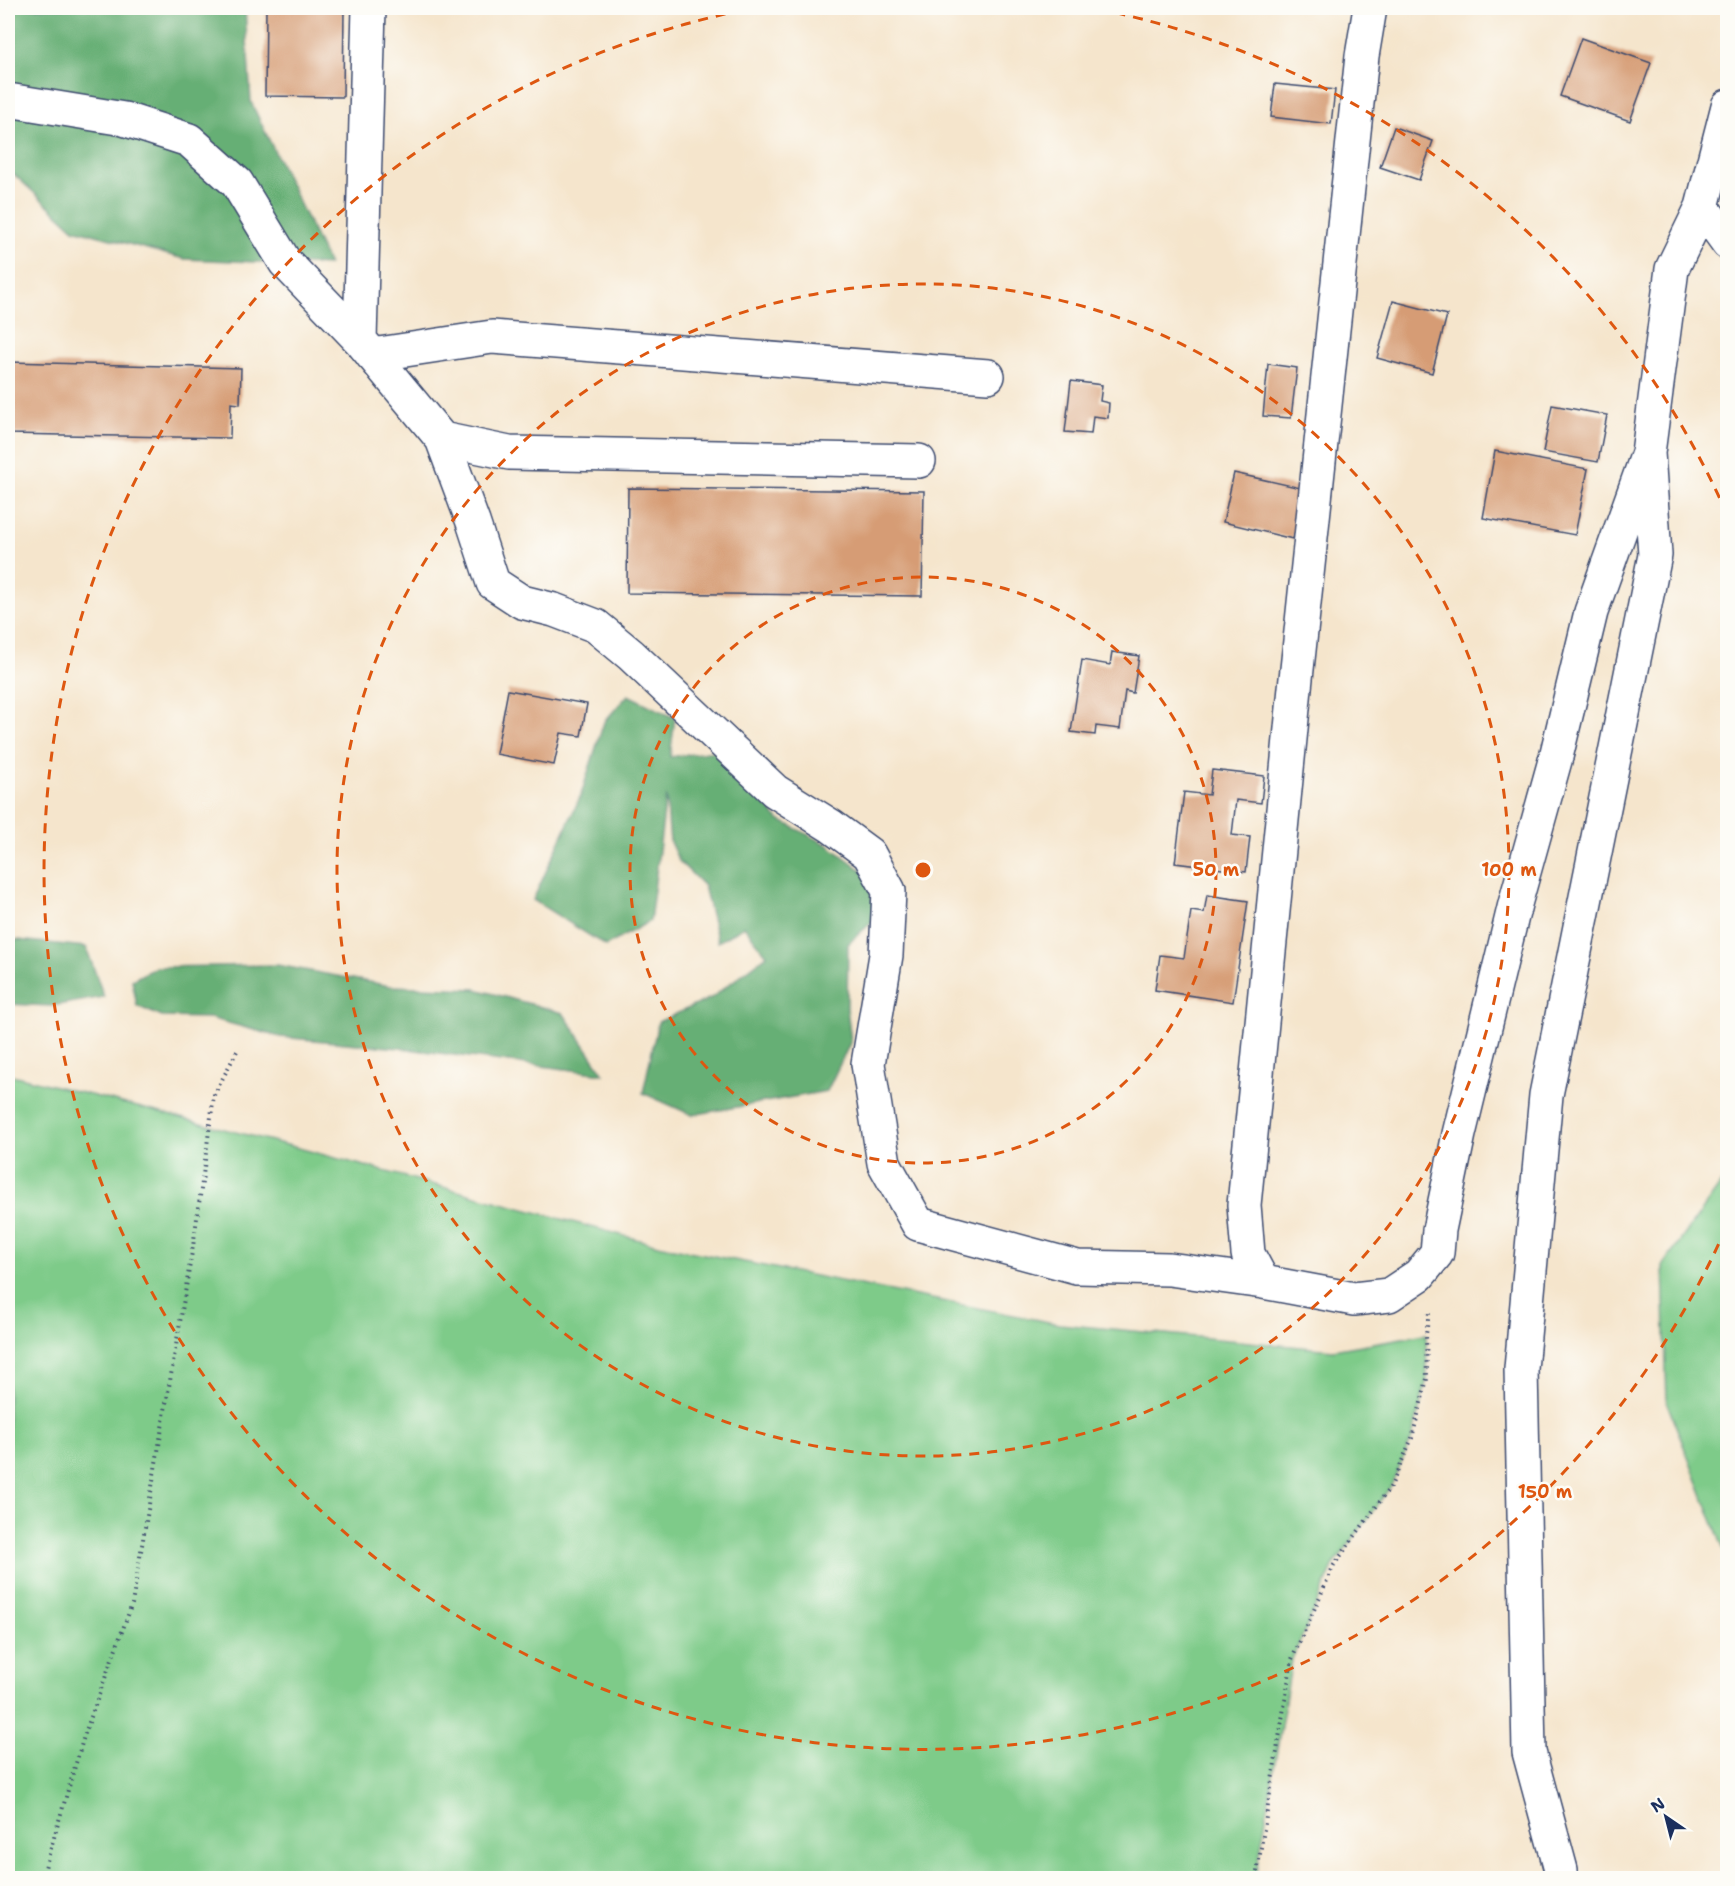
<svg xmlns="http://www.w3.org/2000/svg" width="1735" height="1886" font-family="'Shantell Sans',sans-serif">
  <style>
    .green { fill: #7ecb89; stroke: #4c7d74; stroke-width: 1.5 }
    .forest { fill: #66af75; stroke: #406f6a; stroke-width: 1.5 }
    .building { fill: #d69c74 }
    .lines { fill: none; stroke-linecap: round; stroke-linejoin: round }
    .minor-casing { stroke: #3c4a6e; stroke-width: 36 }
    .path { stroke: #3c4a6e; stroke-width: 4; stroke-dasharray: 1.5 4.5; stroke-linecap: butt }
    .minor { stroke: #fff; stroke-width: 33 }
    .ring { fill: none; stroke: #de5710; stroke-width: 3; stroke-dasharray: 10 8 }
    .centre { fill: #de5710; stroke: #fdfcf7; stroke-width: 3 }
    .ring-label { font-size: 18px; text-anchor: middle; font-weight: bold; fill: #de5710; stroke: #fdfcf7; stroke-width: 5; stroke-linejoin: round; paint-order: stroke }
  </style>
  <rect width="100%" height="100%" fill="#fdfcf7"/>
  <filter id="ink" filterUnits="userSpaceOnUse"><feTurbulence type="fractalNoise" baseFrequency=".0167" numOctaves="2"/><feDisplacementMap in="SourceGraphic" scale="12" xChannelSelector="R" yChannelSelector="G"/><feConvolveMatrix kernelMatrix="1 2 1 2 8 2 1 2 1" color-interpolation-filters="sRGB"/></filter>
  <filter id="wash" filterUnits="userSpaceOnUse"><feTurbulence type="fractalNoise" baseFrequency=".008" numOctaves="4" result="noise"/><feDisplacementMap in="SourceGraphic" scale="24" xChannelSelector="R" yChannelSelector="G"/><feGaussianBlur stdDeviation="1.35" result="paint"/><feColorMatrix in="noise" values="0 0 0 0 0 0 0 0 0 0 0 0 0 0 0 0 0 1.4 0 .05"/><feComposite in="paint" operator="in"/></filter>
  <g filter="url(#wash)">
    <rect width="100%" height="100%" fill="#f5e5cc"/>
    <path class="green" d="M 8,1074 L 291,1146 L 658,1245 L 1059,1324 L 1333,1350 L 1426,1334 L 1427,1379 L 1412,1438 L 1391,1486 L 1334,1565 L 1292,1659 L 1256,1878 L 8,1878 Z
      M 1727,1175 L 1727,1558 L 1667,1403 L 1663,1265 Z"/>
    <path class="forest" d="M 8,8 L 245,8 L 251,102 L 329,265 L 184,259 L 74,229 L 8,169 Z
      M 628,695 L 675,718 L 670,757 L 715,751 L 779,820 L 828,845 L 867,874 L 876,918 L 848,944 L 847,1008 L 851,1041 L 827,1091 L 692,1115 L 643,1093 L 658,1022 L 711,998 L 767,955 L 744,926 L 718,942 L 704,886 L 679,861 L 670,842 L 666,796 L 650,921 L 606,946 L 533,900 L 581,795 L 604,722 Z
      M 8,939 L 86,947 L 104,997 L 52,1006 L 8,1004 Z
      M 277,965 L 391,986 L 476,989 L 563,1013 L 604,1074 L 400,1048 L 280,1037 L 210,1018 L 162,1017 L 137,1006 L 132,980 L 156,967 Z"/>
    <g id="blocks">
      <path class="building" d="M 266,8 L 344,8 L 343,97 L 265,96 Z
        M 1581,38 L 1651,63 L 1630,121 L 1560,96 Z
        M 1275,84 L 1335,90 L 1331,124 L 1271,117 Z
        M 1394,127 L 1433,141 L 1419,180 L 1380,167 Z
        M 1393,301 L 1447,315 L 1432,373 L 1377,358 Z
        M 8,362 L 241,368 L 240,404 L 231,403 L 230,438 L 8,434 Z
        M 1268,364 L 1297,368 L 1291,418 L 1263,416 Z
        M 1071,381 L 1102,385 L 1100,401 L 1109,403 L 1108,418 L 1093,416 L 1091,434 L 1065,432 Z
        M 1552,405 L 1607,415 L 1598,462 L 1543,452 Z
        M 1495,451 L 1588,469 L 1575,535 L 1483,518 Z
        M 1234,473 L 1305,489 L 1293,539 L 1223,522 Z
        M 628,488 L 924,491 L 922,596 L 627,593 Z
        M 1112,652 L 1139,656 L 1133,693 L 1125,691 L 1120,729 L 1096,726 L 1095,735 L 1071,732 L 1082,660 L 1110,665 Z
        M 508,690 L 587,704 L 581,736 L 561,733 L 554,765 L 496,754 Z
        M 1212,770 L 1264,776 L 1261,803 L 1236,800 L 1232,835 L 1250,837 L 1246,872 L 1175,863 L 1184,792 L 1209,795 Z
        M 1207,895 L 1248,901 L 1233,1002 L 1155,990 L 1160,955 L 1184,958 L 1191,911 L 1204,913 Z"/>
    </g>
  </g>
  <g filter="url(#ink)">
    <use href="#blocks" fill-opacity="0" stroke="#3c4a6e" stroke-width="1.5"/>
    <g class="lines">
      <defs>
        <path id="minor" d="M 1370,8 L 1362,56 L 1295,688 L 1244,1205 L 1248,1254 L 1263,1282 L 1354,1299 L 1389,1295 L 1419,1275 L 1437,1253 L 1439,1230 L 1459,1134 L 1515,904 L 1556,757 L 1591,612 L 1648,453
          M 8,100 L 124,119 L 189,140 L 237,183 L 285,262 L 360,340 L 442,439 L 473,522 L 493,583 L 522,602 L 554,610 L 596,626 L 631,655 L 775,791 L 831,826 L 869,854 L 889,891 L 886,955 L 868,1064 L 884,1163 L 918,1224 L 1077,1267 L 1169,1269 L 1263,1282
          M 1728,106 L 1702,207 L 1728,243
          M 360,340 L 369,8
          M 372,355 L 492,337 L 988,376
          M 442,439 L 509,453 L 919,461
          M 1561,1870 L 1529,1752 L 1521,1369 L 1546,1095 L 1655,555 L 1648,453 L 1672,269 L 1702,207"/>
      </defs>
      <use href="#minor" class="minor-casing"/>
      <path class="path" d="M 42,1878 L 84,1736 L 132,1604 L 194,1240 L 214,1095 L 237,1051
        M 1256,1878 L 1292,1659 L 1334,1565 L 1391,1486 L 1412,1438 L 1427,1379 L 1426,1334 L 1429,1313"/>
      <use href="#minor" class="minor"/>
    </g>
  </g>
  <g class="ring">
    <circle cx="923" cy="870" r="293"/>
    <circle cx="923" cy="870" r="586"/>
    <path d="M1726 1228A879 879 0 1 1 748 9M1098 9A879 879 0 0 1 1726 512"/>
  </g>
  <circle cx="923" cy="870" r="9" class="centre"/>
  <g class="ring-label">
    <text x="1216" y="876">50 m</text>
    <text x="1509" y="876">100 m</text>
    <text x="1545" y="1498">150 m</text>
  </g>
  <rect width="1735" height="1886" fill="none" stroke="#fdfcf7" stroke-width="30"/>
  <g transform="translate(1666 1817) rotate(325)" stroke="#fdfcf7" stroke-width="4.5" paint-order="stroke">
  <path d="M0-4.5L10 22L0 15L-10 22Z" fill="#1b2f5e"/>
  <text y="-9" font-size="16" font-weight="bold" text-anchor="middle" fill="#1b2f5e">N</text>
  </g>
</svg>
